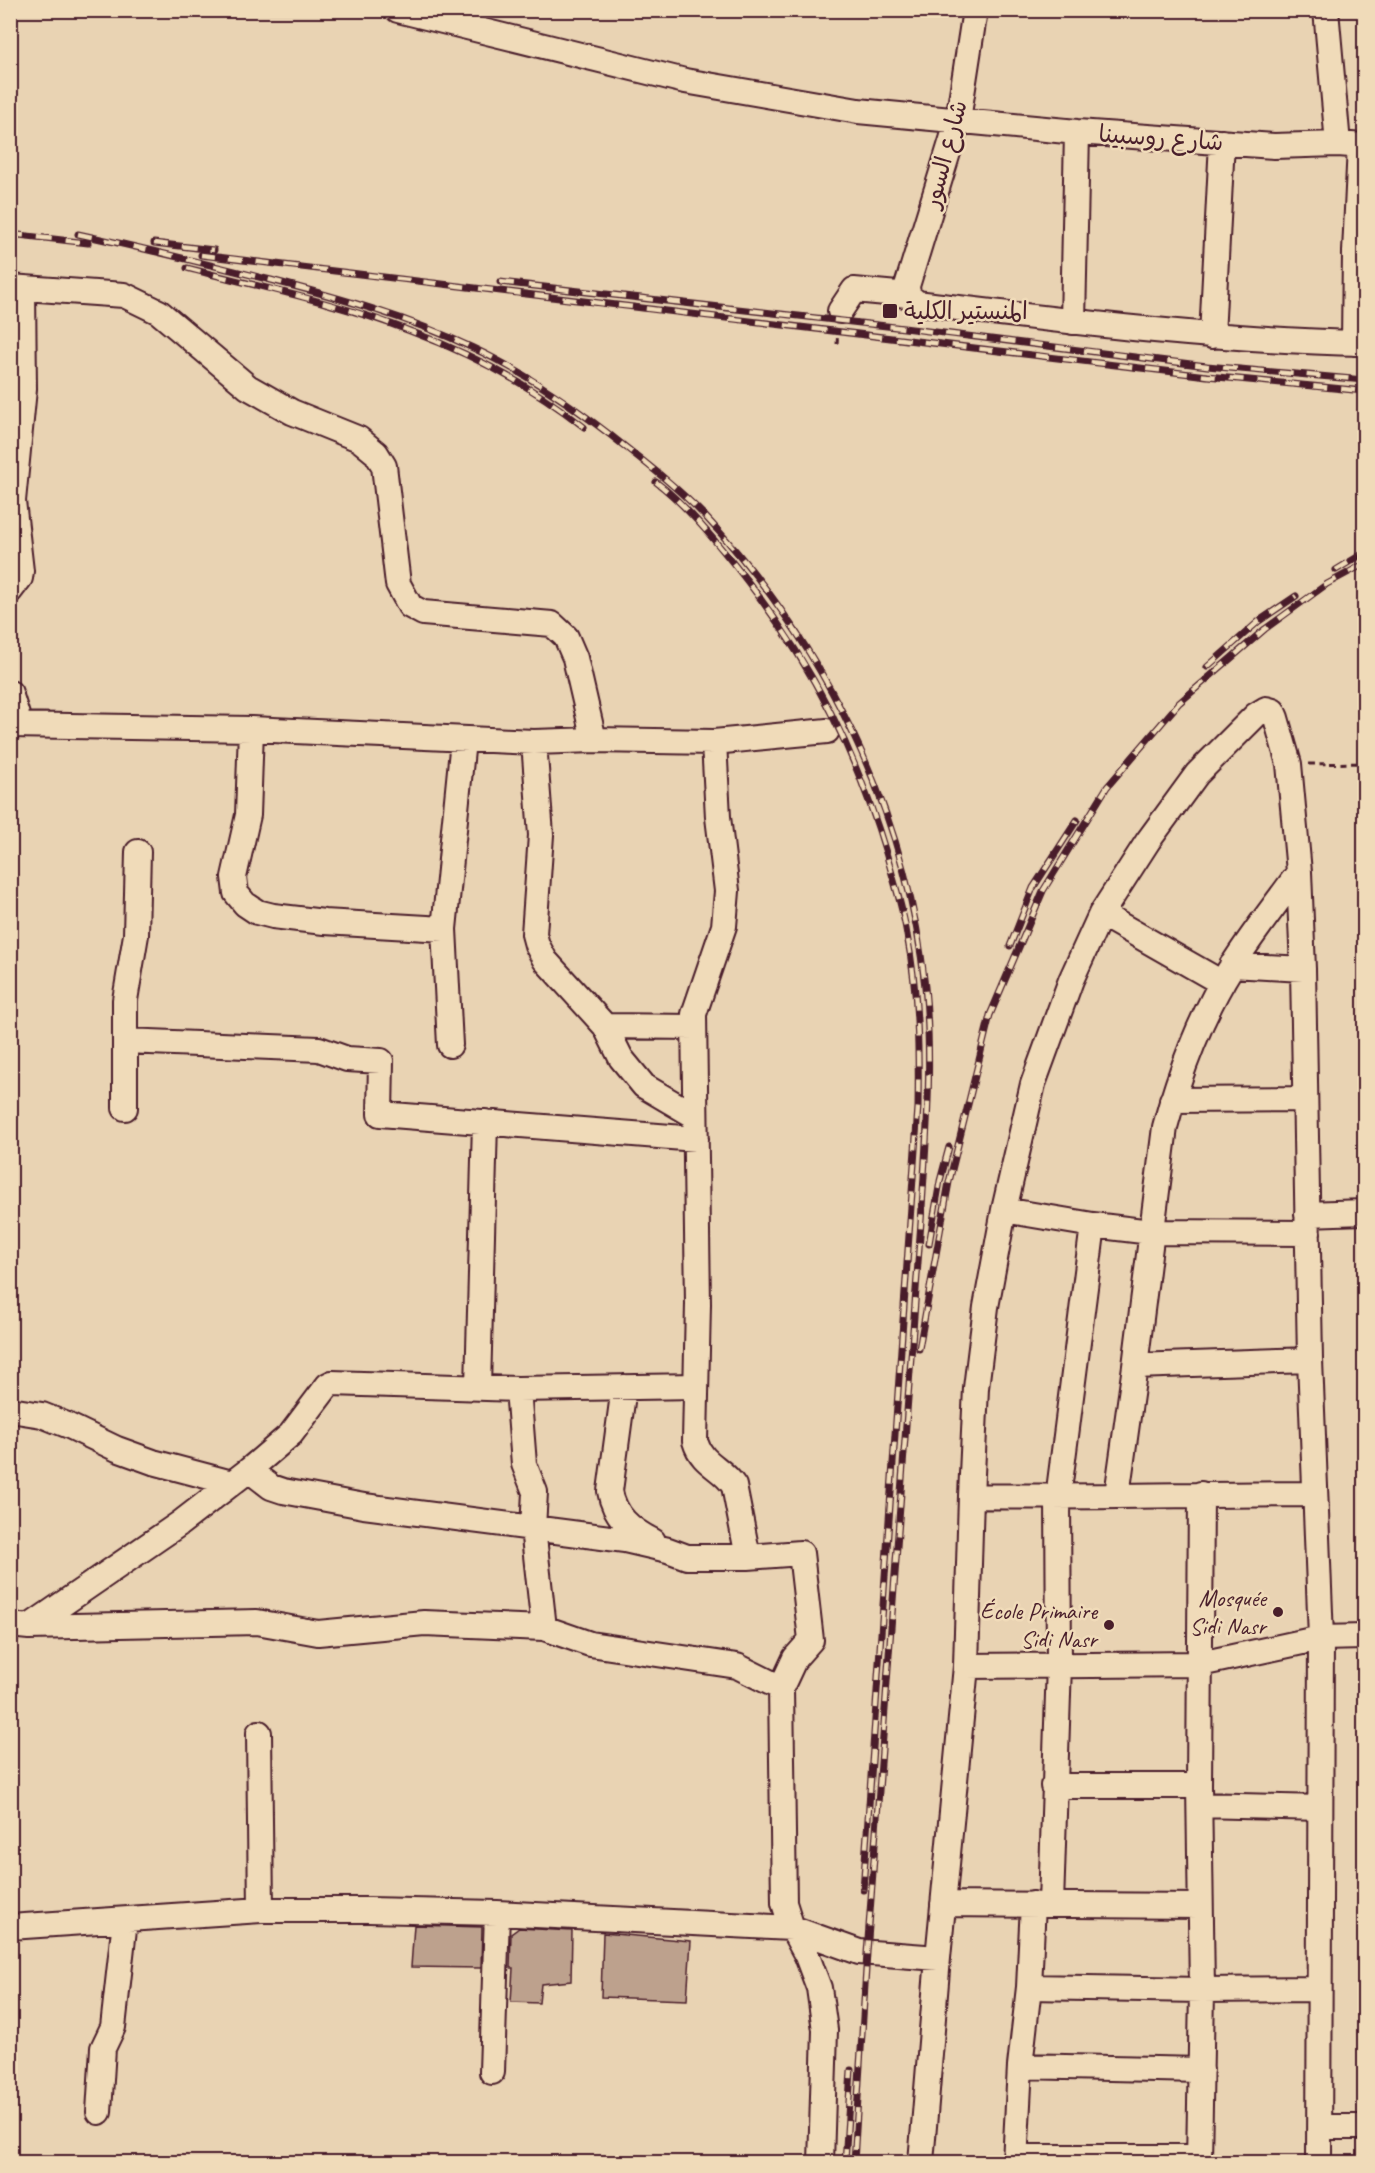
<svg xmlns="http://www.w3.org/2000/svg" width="1375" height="2173" font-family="Caveat,'Playpen Sans Arabic',sans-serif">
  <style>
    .building { fill: #bda18d; stroke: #4a1f2b; stroke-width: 1.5 }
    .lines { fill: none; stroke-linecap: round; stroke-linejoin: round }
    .minor-casing { stroke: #4a1f2b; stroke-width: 28 }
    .path { stroke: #4a1f2b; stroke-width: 3; stroke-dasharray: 6 4.5; stroke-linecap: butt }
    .minor { stroke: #f0dbb9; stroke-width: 24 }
    .rail-casing { stroke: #4a1f2b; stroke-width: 7 }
    .rail { stroke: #f0dbb9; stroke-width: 4.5; stroke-dasharray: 14; stroke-linecap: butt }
    .poi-dot { fill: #4a1f2b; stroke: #f0dbb9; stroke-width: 2 }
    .labels { text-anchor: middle; stroke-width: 5; stroke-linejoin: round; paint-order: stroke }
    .street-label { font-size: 24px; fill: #4a1f2b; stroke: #f0dbb9 }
    .poi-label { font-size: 24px; fill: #4a1f2b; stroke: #f0dbb9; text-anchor: end }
  </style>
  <rect width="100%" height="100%" fill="#e9d3b3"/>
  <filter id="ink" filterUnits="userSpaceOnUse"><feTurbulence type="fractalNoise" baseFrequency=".0167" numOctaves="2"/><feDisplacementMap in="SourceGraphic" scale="12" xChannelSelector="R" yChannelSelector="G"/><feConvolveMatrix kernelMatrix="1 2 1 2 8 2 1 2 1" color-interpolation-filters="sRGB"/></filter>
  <g filter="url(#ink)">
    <path class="building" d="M 414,1925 L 482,1927 L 481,1968 L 411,1967 Z
      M 519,1928 L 572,1931 L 571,1981 L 541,1984 L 539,2003 L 511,2002 L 513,1968 L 510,1968 L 511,1934 Z
      M 603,1933 L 691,1941 L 687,2000 L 601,1997 Z"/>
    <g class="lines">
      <defs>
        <path id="minor" d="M 398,10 L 685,81 L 858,111 L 1077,132 L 1274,146 L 1338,144 L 1364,146
          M 1326,10 L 1338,144
          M 10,287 L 124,295 L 159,312 L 248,387 L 292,412 L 359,439 L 376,453 L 384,466 L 398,584 L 410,606 L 423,613 L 552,624 L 566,637 L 575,658 L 594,740
          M 908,295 L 907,286 L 958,120 L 975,10
          M 840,311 L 854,290 L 908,295 L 917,303 C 1066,321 1214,340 1364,343
          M 1073,322 L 1077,132
          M 1212,336 L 1222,142
          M 1354,343 L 1355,252 L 1360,146
          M 10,591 L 20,578 L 21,571 L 13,501 L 24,389 L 23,289
          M 10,693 L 20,725
          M 10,725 L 251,729 L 534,742 L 594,740 L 714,742 L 827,731
          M 251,729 L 248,815 L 234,877 L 236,893 L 245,904 L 257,912 L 273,916 L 324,922 L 444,929
          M 534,742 L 541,835 L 534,934 L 537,945 L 545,960 L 605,1026 L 621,1058 L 644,1086 L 695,1116
          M 714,742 L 718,817 L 727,891 L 724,926 L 694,1014 L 698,1304 L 695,1441 C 702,1465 722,1467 734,1486 L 748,1557 L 801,1553 L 811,1640 L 795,1658 L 781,1688 L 784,1903 L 792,1928 L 807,1956 L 819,1988 L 825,2030 L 821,2162
          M 1101,914 L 1222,983
          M 1232,965 L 1303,969
          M 605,1026 L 694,1027
          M 126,1041 L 319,1049 L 347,1059 L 381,1061 L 380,1114 L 696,1139
          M 450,1045 L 444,929 L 463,740
          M 1172,1100 L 1304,1099
          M 125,1108 L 125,1000 L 136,935 L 138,852
          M 1004,1210 L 1093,1225 L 1151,1232 L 1308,1233
          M 1307,1214 L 1364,1212
          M 1135,1366 L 1310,1360
          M 478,1387 L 485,1122
          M 624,1387 L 610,1491 C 614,1516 631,1530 653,1541
          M 518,1389 L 524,1464 L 535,1492 L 533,1528 L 544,1628
          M 10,1410 L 42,1415 L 67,1425 L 117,1449 L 153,1462 L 232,1483
          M 249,1470 L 271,1487 L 283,1491 L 364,1506 L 625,1540 L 668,1550 L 687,1557 L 748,1557
          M 1117,1495 L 1135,1366 L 1165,1127 C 1179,1074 1202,1013 1232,966 C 1252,934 1277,903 1299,872
          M 971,1496 C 1085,1498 1200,1494 1315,1494
          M 10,1625 L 29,1627 L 257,1622 L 318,1633 L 424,1623 L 544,1628 L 590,1644 L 737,1666 L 781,1688
          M 29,1627 L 179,1524 L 249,1470 L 291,1434 L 328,1385 L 332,1383 L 518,1389 L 696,1386
          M 966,1666 L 1200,1664 L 1321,1638 L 1364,1637
          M 259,1733 L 261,1910
          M 1053,1786 L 1199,1786
          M 1200,1805 L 1320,1808
          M 943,1904 L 1200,1906
          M 1051,1904 L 1059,1664 L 1058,1498 L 1093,1225
          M 10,1927 L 261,1910 L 369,1910 L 497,1913 L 792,1928 L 859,1952 L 938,1958
          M 1029,1987 L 1202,1990 L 1318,1989
          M 1020,2066 L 1201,2070
          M 492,2072 L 497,1913
          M 99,2112 L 103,2048 L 113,2027 L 125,1920
          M 1320,2127 L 1364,2127
          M 1016,2157 L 1199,2157
          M 921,2162 L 938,1958 L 966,1666 L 971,1496 L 976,1388 L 986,1307 L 1004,1210 L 1033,1084 L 1071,980 L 1101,914 L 1148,841 L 1197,774 L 1256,715 L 1266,709 L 1273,711 L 1276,718 L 1289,764 L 1299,872 L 1303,969 L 1310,1360 L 1321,1638 L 1319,2162
          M 1015,2162 L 1020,2066 L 1029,1987 L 1033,1904
          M 1199,2162 L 1202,1990 L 1199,1786 L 1201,1494"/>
      </defs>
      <use href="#minor" class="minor-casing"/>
      <path class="path" d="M 837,344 L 838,331
        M 1309,764 L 1364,763"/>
      <use href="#minor" class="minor"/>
      <defs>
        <path id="rail" d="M 10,234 L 88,243
          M 78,234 C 143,248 207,264 271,280 C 340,298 408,317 473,348 C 522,371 566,401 609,434 C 642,460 675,485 704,515 C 824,643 907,811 925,987 C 933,1065 926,1144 921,1222 L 867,1953 L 854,2162
          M 154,243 L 214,250
          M 201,255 L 1207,376 L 1364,391
          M 187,268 C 260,287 339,303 410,331 C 472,354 532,386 584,427
          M 500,282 L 904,328 L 1207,366 L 1364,380
          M 656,482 C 688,506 723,550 748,582 C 814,668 856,752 887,856 C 894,882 903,908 907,935 C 918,992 919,1049 918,1107 L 863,1890
          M 1336,570 L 1364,553
          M 1207,667 L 1259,621 L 1296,596
          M 1010,946 L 1033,888 L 1077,820
          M 929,1244 L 940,1181 L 949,1147
          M 919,1349 L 949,1182 L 990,1015 L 1043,891 L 1107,787 L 1179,703 L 1265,629 L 1327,584 L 1364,564
          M 845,2162 L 851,2070"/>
      </defs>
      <use href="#rail" class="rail-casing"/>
      <use href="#rail" class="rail"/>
    </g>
  </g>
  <g class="poi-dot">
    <rect x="882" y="303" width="16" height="16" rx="3"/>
    <circle cx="1278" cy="1612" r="6"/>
    <circle cx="1109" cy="1625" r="6"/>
  </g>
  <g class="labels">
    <g class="street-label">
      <text transform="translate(1161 138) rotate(4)" y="8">شارع روسبينا</text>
      <text transform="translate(945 154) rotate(-75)" y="8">شارع السور</text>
    </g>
    <g class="poi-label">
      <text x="904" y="319" text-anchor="start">المنستير الكلية</text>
      <text x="1266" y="1606">Mosquée<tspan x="1266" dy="28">Sidi Nasr</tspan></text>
      <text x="1097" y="1619">École Primaire<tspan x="1097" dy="28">Sidi Nasr</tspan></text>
    </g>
  </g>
  <rect width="1375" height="2173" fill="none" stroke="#f0dbb9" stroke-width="36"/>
  <rect x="18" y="18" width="1339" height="2137" fill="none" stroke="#4a1f2b" stroke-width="2" filter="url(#ink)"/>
</svg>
